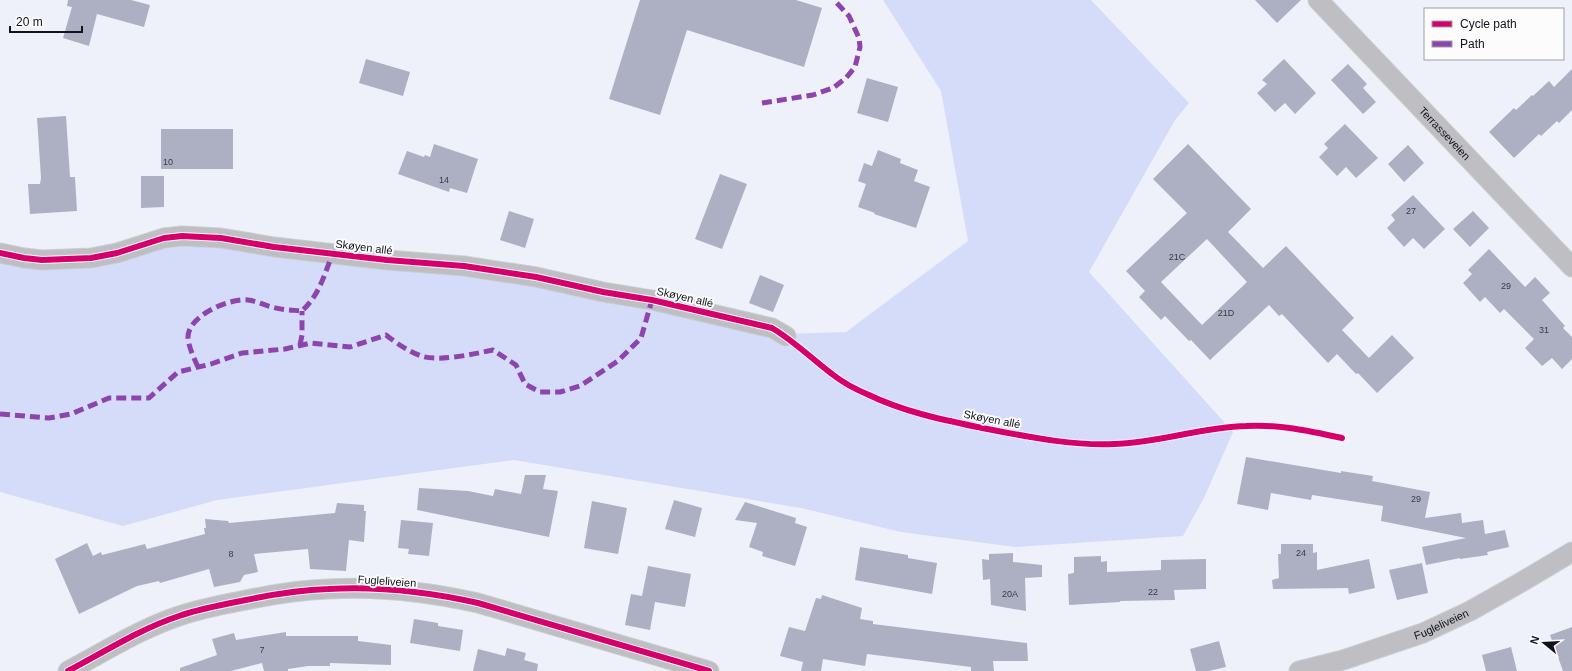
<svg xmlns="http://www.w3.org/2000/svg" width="1572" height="671" font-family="Arial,sans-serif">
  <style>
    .green { fill: #d4dcfa }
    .building { fill: #adb0c3; fill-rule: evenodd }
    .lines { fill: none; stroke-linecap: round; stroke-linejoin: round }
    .minor-casing { stroke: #cbced6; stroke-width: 21 }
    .minor { stroke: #bebec3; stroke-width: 19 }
    .quiet { stroke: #8e44ad; stroke-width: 5; stroke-dasharray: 10 5; stroke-linecap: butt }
    .cycleway-casing { stroke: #fcfcfc; stroke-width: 8 }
    .cycleway { stroke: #d6006c; stroke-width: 6 }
    .labels { text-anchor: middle; stroke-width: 4; stroke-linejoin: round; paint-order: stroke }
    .number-label { font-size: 9px; fill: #383a46 }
    .street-label { font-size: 11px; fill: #11131c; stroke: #fcfcfc }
  </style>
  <rect width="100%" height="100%" fill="#eef1fa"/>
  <path class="green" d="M 883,0 L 1091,0 L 1189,103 L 1175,120 L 1089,272 L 1233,432 L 1204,498 L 1183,536 L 1015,547 L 901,532 L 801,508 L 514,460 L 217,500 L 123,526 L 0,492 L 0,243 L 69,260 L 167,236 L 455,265 L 784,334 L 846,332 L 968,241 L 941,91 Z"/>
  <path class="building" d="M 68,0 L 131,0 L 150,5 L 144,27 L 97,14 L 89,46 L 63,38 L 72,7 L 67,6 Z
    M 640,0 L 796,0 L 822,8 L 804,67 L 687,30 L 660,115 L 609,99 Z
    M 1255,0 L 1301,0 L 1277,23 Z
    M 366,59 L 410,72 L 403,96 L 359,83 Z
    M 1284,59 L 1316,93 L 1295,114 L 1285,103 L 1275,112 L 1257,93 L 1267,84 L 1262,80 Z
    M 1348,64 L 1367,84 L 1363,88 L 1376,102 L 1363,114 L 1331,80 Z
    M 1572,69 L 1572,110 L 1559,123 L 1557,121 L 1541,136 L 1539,134 L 1514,158 L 1489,132 L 1514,108 L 1516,110 L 1532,95 L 1533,96 L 1549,81 L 1554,87 Z
    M 867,78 L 898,87 L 888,122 L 857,113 Z
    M 66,116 L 70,177 L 75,177 L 77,211 L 30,214 L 28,184 L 40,184 L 41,178 L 37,118 Z
    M 1345,124 L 1378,158 L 1356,178 L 1346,167 L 1337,176 L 1319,157 L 1328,148 L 1324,144 Z
    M 161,129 L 233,129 L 233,169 L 161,169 Z
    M 434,144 L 478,159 L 467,193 L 450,188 L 449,192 L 398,174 L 407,151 L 424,157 L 425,155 L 430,157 Z
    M 1188,144 L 1251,209 L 1228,232 L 1263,268 L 1286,246 L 1354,318 L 1342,330 L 1369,358 L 1392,335 L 1414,358 L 1377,393 L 1358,373 L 1356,374 L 1337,354 L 1328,363 L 1282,314 L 1279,316 L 1269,305 L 1210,360 L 1191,340 L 1189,341 L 1165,316 L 1161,320 L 1139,297 L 1145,291 L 1126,271 L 1187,213 L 1153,179 ZM 1207,239 L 1247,282 L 1202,325 L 1161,282 Z
    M 1408,145 L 1424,163 L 1404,182 L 1388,164 Z
    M 878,150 L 901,159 L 900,163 L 918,170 L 914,181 L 930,187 L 916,228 L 874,214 L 875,213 L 858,207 L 866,184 L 858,181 L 864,163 L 872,166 Z
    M 720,174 L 747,184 L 722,249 L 695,239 Z
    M 141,176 L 164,176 L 164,207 L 141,208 Z
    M 1413,195 L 1445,229 L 1424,249 L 1413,238 L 1404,247 L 1387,228 L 1395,220 L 1391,215 Z
    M 509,211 L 534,219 L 525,248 L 500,240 Z
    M 1473,211 L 1489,228 L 1470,247 L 1453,229 Z
    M 1489,249 L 1525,287 L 1535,277 L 1550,293 L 1542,300 L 1565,326 L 1563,328 L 1572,337 L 1572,359 L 1562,369 L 1552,358 L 1542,366 L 1525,348 L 1534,339 L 1504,309 L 1500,313 L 1485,297 L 1480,302 L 1463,283 L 1472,274 L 1468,270 Z
    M 760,275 L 784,285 L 773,312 L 749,303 Z
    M 1246,457 L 1341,473 L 1341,471 L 1373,476 L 1372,481 L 1430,492 L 1425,518 L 1461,513 L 1462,523 L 1483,520 L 1485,534 L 1505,530 L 1509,547 L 1487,552 L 1488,555 L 1460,559 L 1460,558 L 1426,565 L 1422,547 L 1466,538 L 1381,521 L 1383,506 L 1312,495 L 1311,500 L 1271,493 L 1268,510 L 1237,504 Z
    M 525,475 L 546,475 L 543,489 L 558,491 L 549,537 L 417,510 L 419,488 L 468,491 L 493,496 L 495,489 L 521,494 Z
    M 674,500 L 702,508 L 695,537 L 665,529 Z
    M 592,501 L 627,508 L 618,554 L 584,548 Z
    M 745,502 L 796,518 L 795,523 L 807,527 L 795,566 L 762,556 L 763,552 L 749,547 L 757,523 L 735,520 Z
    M 337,503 L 364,505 L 364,511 L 366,511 L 364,542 L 349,540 L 346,571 L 310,569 L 308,549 L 254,554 L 258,572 L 244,575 L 240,582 L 214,587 L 209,569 L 160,583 L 159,581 L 137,586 L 79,614 L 55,559 L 87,543 L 93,556 L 101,552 L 102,555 L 145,544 L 147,549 L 205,534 L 204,528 L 206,528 L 205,519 L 228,521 L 229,523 L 335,513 Z
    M 401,520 L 433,523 L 429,556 L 408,554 L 409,549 L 398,548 Z
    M 1281,544 L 1313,544 L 1313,553 L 1317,552 L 1317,570 L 1369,559 L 1375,588 L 1349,594 L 1348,588 L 1273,589 L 1272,580 L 1279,578 L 1278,554 L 1281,554 Z
    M 860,547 L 908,555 L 908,558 L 937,563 L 932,594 L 855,580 Z
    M 1013,553 L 1013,562 L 1042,565 L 1042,577 L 1025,578 L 1026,611 L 991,605 L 990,579 L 983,580 L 982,559 L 989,560 L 989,554 Z
    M 1101,556 L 1101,562 L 1107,561 L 1107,572 L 1161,570 L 1161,560 L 1206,559 L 1206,589 L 1174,590 L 1175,600 L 1120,601 L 1120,602 L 1069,605 L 1068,574 L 1074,573 L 1074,557 Z
    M 1422,563 L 1428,593 L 1397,600 L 1389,570 Z
    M 648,566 L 691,574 L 685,607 L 655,602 L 650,630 L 625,625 L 631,594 L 642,596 Z
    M 822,595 L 862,608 L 860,619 L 873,621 L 873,624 L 1027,643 L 1028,661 L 993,661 L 994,671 L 971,671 L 971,667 L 867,654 L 865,666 L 823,659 L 821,671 L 801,671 L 803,662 L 780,656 L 789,627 L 805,631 L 816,598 L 821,599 Z
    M 414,619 L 438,623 L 438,626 L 463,630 L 460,651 L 410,643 Z
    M 1572,627 L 1572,671 L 1563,671 L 1550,635 Z
    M 286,632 L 286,636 L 358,636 L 358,641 L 391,645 L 391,665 L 330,663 L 330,666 L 308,666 L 288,669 L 288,671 L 264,671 L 262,663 L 231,671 L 180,671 L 180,668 L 217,655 L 212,639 L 234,633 L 236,640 Z
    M 1219,641 L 1226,667 L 1209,671 L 1196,671 L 1190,649 Z
    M 1511,647 L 1517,671 L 1486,671 L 1482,655 Z
    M 507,648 L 526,653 L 524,660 L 538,664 L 537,671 L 473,671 L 478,649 L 505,656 Z"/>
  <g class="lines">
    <defs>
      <g id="minor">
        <path id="s1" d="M 1318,0 L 1572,267"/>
        <path d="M 0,253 L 24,258 L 42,260 L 91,258 L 117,253 L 164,238 L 182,236 L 221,238 L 274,247 L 387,260 L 464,266 L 536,277 L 603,292 L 652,300 L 772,328 L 786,336"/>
        <path d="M 68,671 C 104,652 140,629 179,616 C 199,609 220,605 241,601 C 269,595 298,590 328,589 C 378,586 429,592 478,603 L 709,671"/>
        <path id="s2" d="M 1299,671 L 1343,660 L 1423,633 L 1470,611 L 1518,584 L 1572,552"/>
      </g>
    </defs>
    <use href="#minor" class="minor-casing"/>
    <use href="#minor" class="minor"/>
    <path class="quiet" d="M 762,103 L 813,95 L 833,88 L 846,78 L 855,67 L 860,47 L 859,38 L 849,16 L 834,0
      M 300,345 L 302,335 L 302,311
      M 198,367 C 194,358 189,348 188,338 C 187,316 229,298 248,300 C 256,301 264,305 272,307 C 282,310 292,310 302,311 C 320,294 324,275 333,253
      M 0,414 L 49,418 L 71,414 L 109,398 L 149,398 L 178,372 L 211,364 L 242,353 L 285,349 L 311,343 L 350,347 L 386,335 C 396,343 408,351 421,356 C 440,362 473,354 493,350 L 516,365 L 525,384 L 540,392 L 560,392 L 580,386 L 618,361 L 641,338 L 652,300"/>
    <defs>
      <path id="cycleway" d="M 0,253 L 24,258 L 42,260 L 91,258 L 117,253 L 164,238 L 182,236 L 221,238 L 274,247 L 387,260 L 464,266 L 536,277 L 603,292 L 652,300 L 772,328 C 794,341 812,359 832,374 C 842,382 857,390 869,395 C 904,412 944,420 982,428 C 1025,436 1070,446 1114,444 C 1159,443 1201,427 1246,426 C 1279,424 1310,431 1342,438
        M 68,671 C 104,652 140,629 179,616 C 199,609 220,605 241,601 C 269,595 298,590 328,589 C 378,586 429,592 478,603 L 709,671"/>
    </defs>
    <use href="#cycleway" class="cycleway-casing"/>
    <use href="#cycleway" class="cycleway"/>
  </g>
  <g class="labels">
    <g class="number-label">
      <text x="168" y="165">10</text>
      <text x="444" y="183">14</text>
      <text x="1411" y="214">27</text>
      <text x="1177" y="260">21C</text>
      <text x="1506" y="289">29</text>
      <text x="1226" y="316">21D</text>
      <text x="1544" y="333">31</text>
      <text x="1416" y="502">29</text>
      <text x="1301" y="556">24</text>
      <text x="231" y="557">8</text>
      <text x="1153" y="595">22</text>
      <text x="1010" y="597">20A</text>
      <text x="262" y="653">7</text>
    </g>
    <g class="street-label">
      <text dy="4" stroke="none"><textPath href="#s1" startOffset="184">Terrasseveien</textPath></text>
      <text transform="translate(364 247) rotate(7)" y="4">Skøyen allé</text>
      <text transform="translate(685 297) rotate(13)" y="4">Skøyen allé</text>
      <text transform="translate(992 419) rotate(11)" y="4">Skøyen allé</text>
      <text transform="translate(387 581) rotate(4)" y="4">Fugleliveien</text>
      <text dy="4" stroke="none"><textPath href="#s2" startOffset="150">Fugleliveien</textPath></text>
    </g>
  </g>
  <rect x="1424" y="8" width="140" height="52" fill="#fcfcfc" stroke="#9e9fa2"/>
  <rect x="1432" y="21" width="20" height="6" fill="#d6006c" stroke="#9e9fa2"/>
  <text x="1460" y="28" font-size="12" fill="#11131c">Cycle path</text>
  <rect x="1432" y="41" width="20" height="6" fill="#8e44ad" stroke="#9e9fa2"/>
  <text x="1460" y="48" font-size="12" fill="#11131c">Path</text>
  <g transform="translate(1544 643) rotate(288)" stroke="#fcfcfc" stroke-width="3" paint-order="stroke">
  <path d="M0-3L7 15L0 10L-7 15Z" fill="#11131c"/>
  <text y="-6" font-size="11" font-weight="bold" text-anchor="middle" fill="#11131c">N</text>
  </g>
  <path d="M10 26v6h72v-6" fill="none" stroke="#11131c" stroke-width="2"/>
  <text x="16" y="26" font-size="12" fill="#11131c" stroke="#fcfcfc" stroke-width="3" paint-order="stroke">20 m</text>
</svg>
